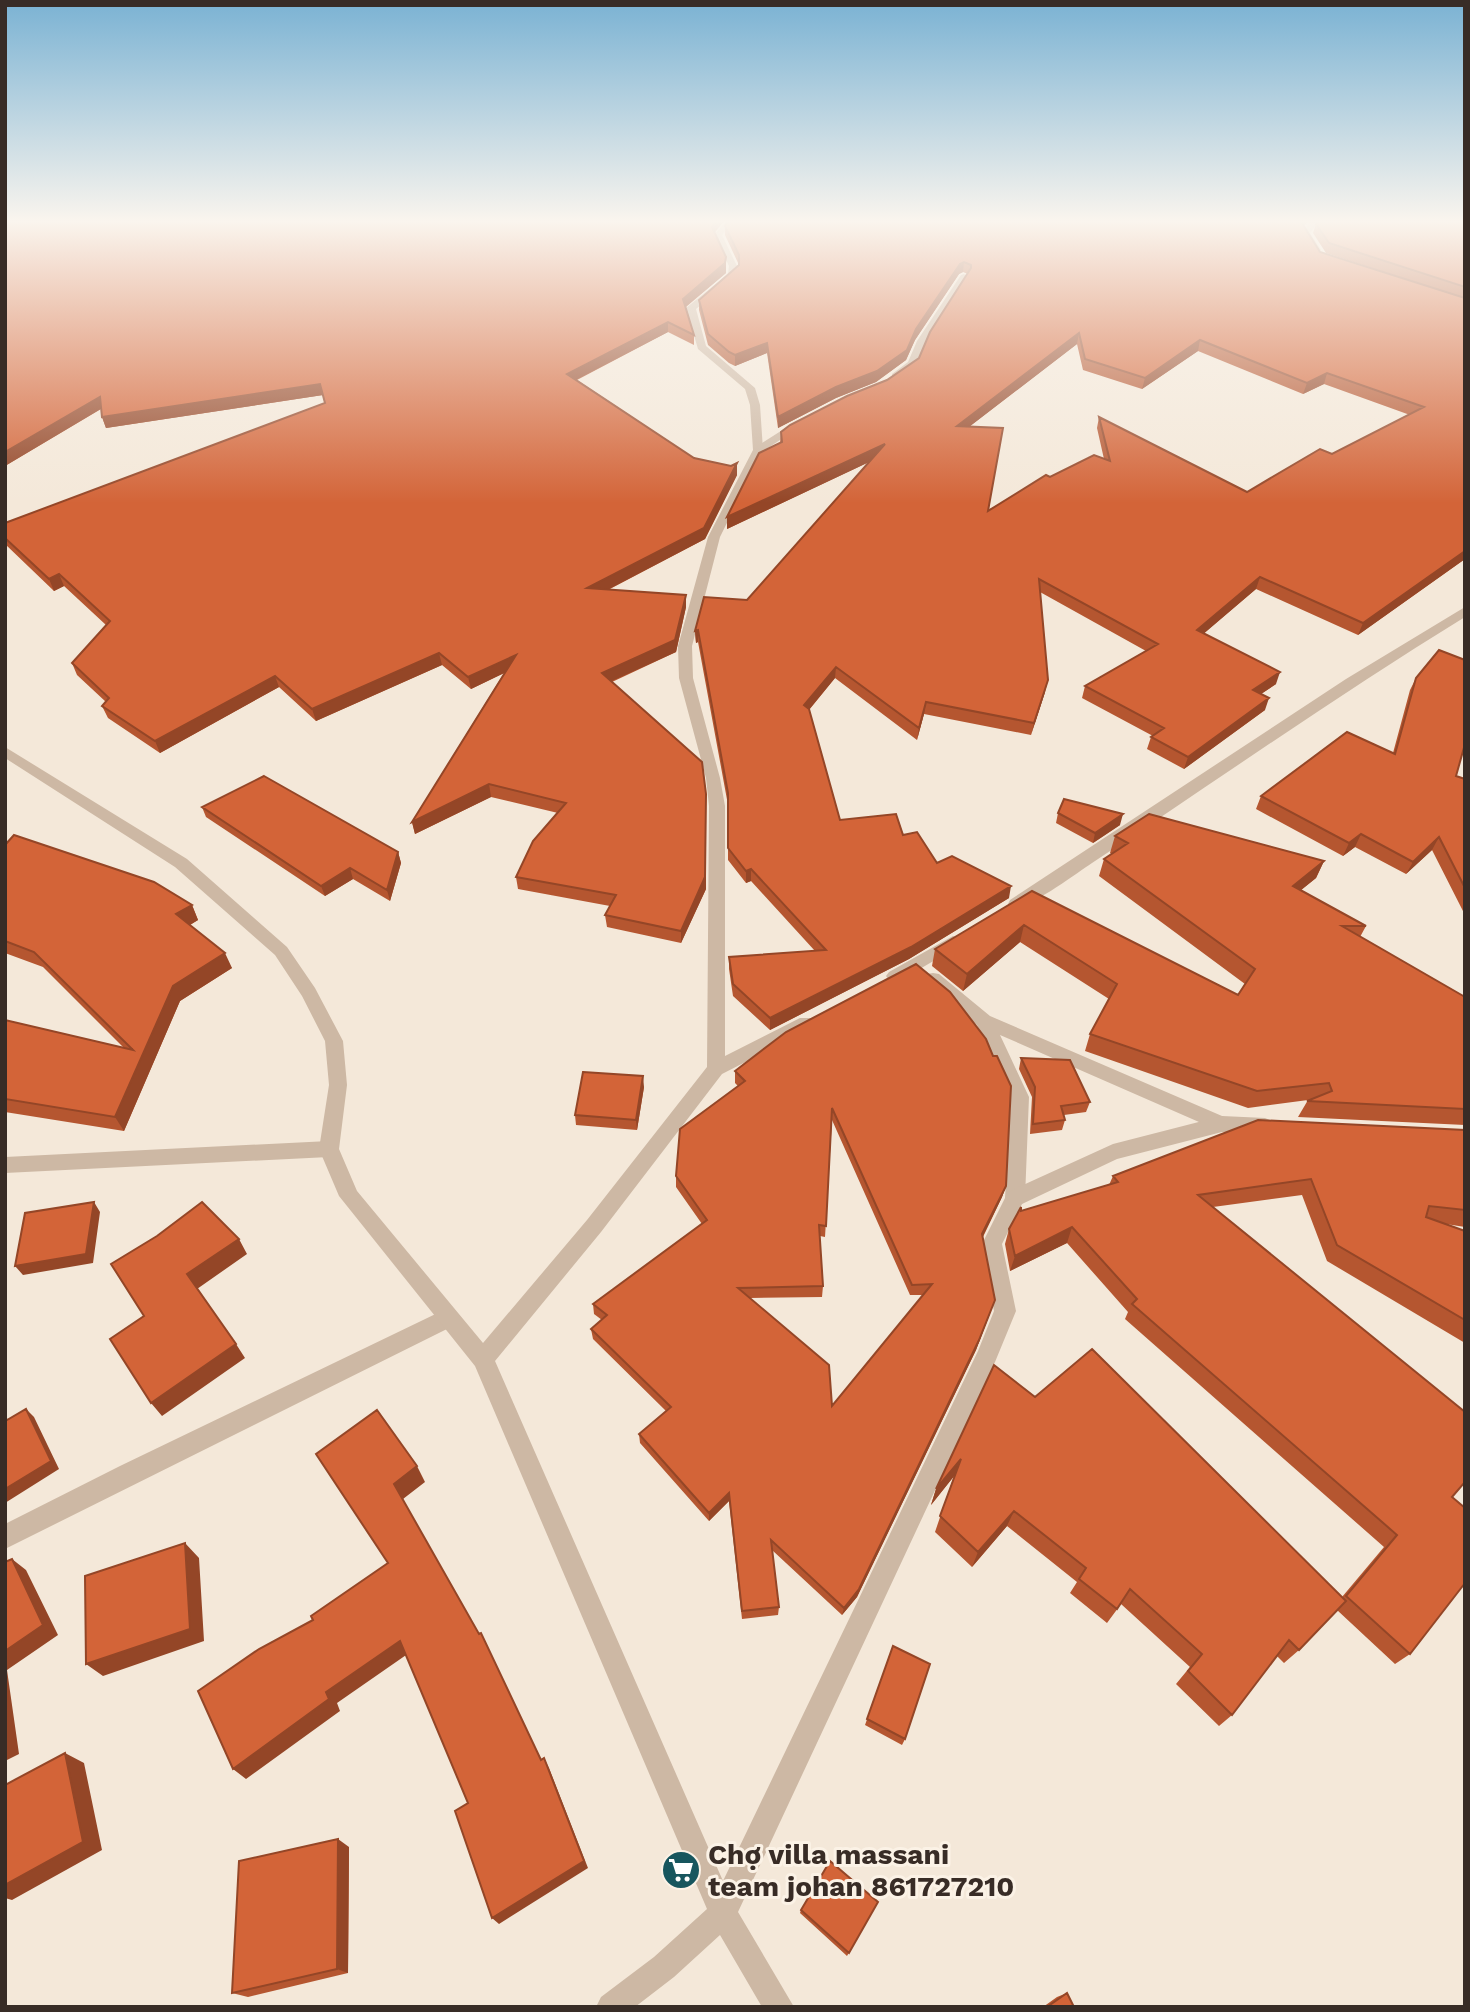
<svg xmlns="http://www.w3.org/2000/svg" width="1470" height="2012" font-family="'Work Sans',sans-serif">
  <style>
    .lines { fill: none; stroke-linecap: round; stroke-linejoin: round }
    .service { fill: #cdb8a4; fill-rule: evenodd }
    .minor { fill: #cdb8a4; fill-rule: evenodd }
    .wall { fill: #b55630; fill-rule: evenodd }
    .shaded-wall { fill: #944627 }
    .building { fill: #d36438; stroke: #944627; stroke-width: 2; fill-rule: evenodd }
    .labels { text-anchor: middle; stroke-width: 6; stroke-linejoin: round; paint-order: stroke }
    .near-poi-label { font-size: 28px; font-weight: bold; fill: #382c26; stroke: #fbf2e6; text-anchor: start }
  </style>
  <rect width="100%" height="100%" fill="#f4e8d9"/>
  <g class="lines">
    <path class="service" d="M 1311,221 L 1320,221 L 1310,233 L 1321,250 L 1317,253 L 1302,233 Z
      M 964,274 L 968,277 L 927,341 L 916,366 L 900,378 L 892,378 L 892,374 L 908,362 L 917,341 L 961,275 Z
      M 795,422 L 804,424 L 762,452 L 754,452 L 754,448 Z
      M 933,973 L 939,974 L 990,1016 L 1229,1119 L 1231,1124 L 1229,1129 L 1222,1132 L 1215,1129 L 1000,1035 L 1029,1097 L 1025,1198 L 1022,1204 L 1015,1206 L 1008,1204 L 1005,1198 L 1011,1097 L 977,1025 L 927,984 L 924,979 L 927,974 Z
      M 329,1141 L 336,1143 L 339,1149 L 336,1155 L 329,1157 L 5,1173 L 5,1157 Z
      M 448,1308 L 455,1311 L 459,1318 L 455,1325 L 5,1549 L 5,1524 L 120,1466 Z"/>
    <path class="minor" d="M 726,221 L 735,221 L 722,235 L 737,266 L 736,275 L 696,309 L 706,346 L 755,388 L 760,405 L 763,450 L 720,537 L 692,646 L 693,678 L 720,778 L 725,806 L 725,1056 L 800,1018 L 812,1018 L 815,1023 L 812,1028 L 722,1074 L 601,1232 L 495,1361 L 723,1881 L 978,1351 L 994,1311 L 982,1244 L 1008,1192 L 1113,1144 L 1222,1116 L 1265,1118 L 1272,1121 L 1274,1126 L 1272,1131 L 1265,1134 L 1222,1132 L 1117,1159 L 1022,1204 L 1002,1244 L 1016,1311 L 995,1362 L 738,1912 L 794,2007 L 762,2007 L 720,1935 L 674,1977 L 635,2007 L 596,2007 L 601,1997 L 654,1957 L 707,1909 L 475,1366 L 339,1196 L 319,1149 L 329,1085 L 325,1041 L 302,996 L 275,955 L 175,867 L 5,758 L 5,747 L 187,859 L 287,947 L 315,988 L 343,1041 L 347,1085 L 339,1149 L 357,1191 L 483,1343 L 587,1220 L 707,1067 L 709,806 L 706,778 L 679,678 L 678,646 L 708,537 L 753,450 L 750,405 L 745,389 L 698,349 L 686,308 L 728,274 L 729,266 L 714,235 Z
      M 1465,607 L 1465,617 C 1338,695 1216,781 1092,863 C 1077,873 1025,912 1010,908 L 1008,904 L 1010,900 L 1346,679 Z
      M 953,936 L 959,938 L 961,942 L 959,946 L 901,980 L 889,980 L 886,976 L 889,972 Z"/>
  </g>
  <path class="wall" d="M 5,221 L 714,233 L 726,257 L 726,273 L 686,307 L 694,335 L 694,345 L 668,332 L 577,380 L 694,458 L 737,475 L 705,539 L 608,590 L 686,607 L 676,652 L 612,682 L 706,889 L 681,943 L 607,927 L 605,915 L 610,906 L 518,889 L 516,877 L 558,813 L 491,797 L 415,834 L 412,822 L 504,673 L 471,689 L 442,665 L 316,721 L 279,687 L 160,753 L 108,718 L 102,706 L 106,702 L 77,675 L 72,663 L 106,625 L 64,586 L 54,591 L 5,544 L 5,523 L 325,403 L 323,395 L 106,428 L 102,417 L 101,409 L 5,466 Z
    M 729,221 L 1308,221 L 1304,226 L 1320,252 L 1399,277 L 1326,253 L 1313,233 L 1316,224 L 1465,221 L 1465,559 L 1358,635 L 1256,589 L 1204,633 L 1276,684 L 1261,694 L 1265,710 L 1184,769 L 1147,749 L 1151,737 L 1153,736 L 1082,698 L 1085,686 L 1146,651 L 1040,592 L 1045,692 L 1031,735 L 924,714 L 917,740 L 835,678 L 809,710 L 840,820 L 903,835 L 937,863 L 1009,898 L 909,959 L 770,1030 L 733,996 L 729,969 L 729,957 L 815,951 L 751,881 L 746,883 L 728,860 L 728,805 L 698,642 L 696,643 L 695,631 L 747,600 L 869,462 L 727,529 L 780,443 L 781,432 L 887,380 L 919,358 L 968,274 L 963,272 L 959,274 L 915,340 L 906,360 L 876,382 L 836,398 L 778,428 L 767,353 L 735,366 L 729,363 L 708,345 L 699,310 L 699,300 L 739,265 L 725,235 L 725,226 ZM 1077,344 L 1083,370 L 1142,389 L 1198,351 L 1303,394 L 1324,384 L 1410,415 L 1332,454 L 1247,492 L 1099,417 L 1097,428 L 1104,459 L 1050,477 L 988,510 L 970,426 Z
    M 1416,678 L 1456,776 L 1465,779 L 1465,915 L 1432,850 L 1406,874 L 1355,847 L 1343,856 L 1256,809 L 1261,796 L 1393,753 L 1410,690 Z
    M 202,807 L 398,852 L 401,863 L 390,901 L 353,879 L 325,896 L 206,817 Z
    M 1058,813 L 1120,825 L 1093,843 L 1056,823 Z
    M 1115,836 L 1324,861 L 1316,878 L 1301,890 L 1366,926 L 1360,937 L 1465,997 L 1465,1125 L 1298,1117 L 1308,1100 L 1248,1108 L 1085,1051 L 1090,1034 L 1109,999 L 1020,942 L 963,991 L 932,966 L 935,949 L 1032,891 L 1238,995 L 1245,984 L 1099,876 L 1104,859 L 1112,854 L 1110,853 Z
    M 5,845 L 192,905 L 198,920 L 190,925 L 232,968 L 180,1001 L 124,1131 L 5,1112 L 5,1020 L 124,1048 L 43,967 L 5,953 Z
    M 786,1032 L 1006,1186 L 1002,1197 L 983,1237 L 991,1311 L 976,1350 L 857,1597 L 842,1615 L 772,1550 L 779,1607 L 778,1615 L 742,1619 L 729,1501 L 709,1521 L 640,1443 L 639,1434 L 666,1411 L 593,1339 L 591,1329 L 602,1320 L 594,1314 L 593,1304 L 702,1224 L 676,1187 L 676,1176 L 738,1086 L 735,1083 L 735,1071 ZM 832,1120 L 910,1295 L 923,1295 L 832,1406 L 750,1298 L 822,1297 L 823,1286 L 820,1236 L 825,1237 Z
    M 1021,1058 L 1090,1102 L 1086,1112 L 1064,1115 L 1065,1120 L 1062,1130 L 1030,1134 L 1032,1097 L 1019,1069 Z
    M 644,1087 L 637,1130 L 576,1125 L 575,1115 Z
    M 1465,1130 L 1465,1227 L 1446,1224 L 1465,1231 L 1465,1343 L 1327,1261 L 1302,1195 L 1213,1207 L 1452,1497 L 1410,1654 L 1395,1664 L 1337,1610 L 1299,1650 L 1284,1663 L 1277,1656 L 1232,1715 L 1219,1726 L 1176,1684 L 1190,1667 L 1121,1604 L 1107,1623 L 1070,1593 L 1077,1582 L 1007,1526 L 972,1567 L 935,1532 L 954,1476 L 931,1505 L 936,1489 L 1035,1397 L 1342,1597 L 1384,1547 L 1125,1319 L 1128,1312 L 1067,1243 L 1010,1271 L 1005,1244 L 1009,1229 L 1021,1211 L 1109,1185 L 1113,1176 Z
    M 893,1646 L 905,1739 L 902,1745 L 865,1725 Z
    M 349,1847 L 348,1973 L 248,1997 L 232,1993 Z
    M 878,1902 L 847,1956 L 800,1913 L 801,1910 Z
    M 1067,1993 L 1074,2007 L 1043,2007 L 1057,1997 Z"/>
  <path class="shaded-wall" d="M 716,221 L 724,221 L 712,236 L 712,227 Z
    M 726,257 L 726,273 L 683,309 L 683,299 Z
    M 964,262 L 963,272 L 959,274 L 915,340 L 906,360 L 876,382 L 836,398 L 778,428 L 778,417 L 916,329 L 960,264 Z
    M 668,322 L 668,332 L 568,384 L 567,374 Z
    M 1079,333 L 1077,344 L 956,437 L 957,426 Z
    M 1200,340 L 1198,351 L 1142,389 L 1145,378 Z
    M 767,343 L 767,353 L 735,366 L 735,355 Z
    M 1327,373 L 1324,384 L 1303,394 L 1307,383 Z
    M 320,384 L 323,395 L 106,428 L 102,417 Z
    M 100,397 L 104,407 L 5,466 L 5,452 Z
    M 885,444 L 884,455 L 727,529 L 727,517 Z
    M 737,463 L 737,475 L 705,539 L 588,600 L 587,588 Z
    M 1465,551 L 1465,559 L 1358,635 L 1363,623 Z
    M 59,574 L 64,586 L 54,591 L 49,579 Z
    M 1260,577 L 1256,589 L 1194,642 L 1197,630 Z
    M 686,595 L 686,607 L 676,652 L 603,685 L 602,673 Z
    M 698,630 L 698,642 L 696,643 L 695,631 Z
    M 439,653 L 442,665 L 316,721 L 312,709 Z
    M 516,655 L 517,667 L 471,689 L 468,677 Z
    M 836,667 L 835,678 L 803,717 L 804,705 Z
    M 1280,672 L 1276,684 L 1249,702 L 1253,690 Z
    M 275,676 L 279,687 L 160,753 L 155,741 Z
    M 1048,680 L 1045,692 L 1031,735 L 1034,723 Z
    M 1269,698 L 1265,710 L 1184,769 L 1188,757 Z
    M 926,702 L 924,714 L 917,740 L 919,728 Z
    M 489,784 L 491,797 L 415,834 L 412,822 Z
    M 706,794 L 706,889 L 681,943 L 681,931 Z
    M 1123,814 L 1120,825 L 1093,843 L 1095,833 Z
    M 1361,834 L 1355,847 L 1343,856 L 1349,843 Z
    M 1439,837 L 1432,850 L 1406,874 L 1413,862 Z
    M 398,852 L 401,863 L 390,901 L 387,890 Z
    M 1324,861 L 1316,878 L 1285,903 L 1293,886 Z
    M 350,868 L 353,879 L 325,896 L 321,886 Z
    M 751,869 L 751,881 L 746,883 L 746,871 Z
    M 1011,886 L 1009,898 L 909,959 L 770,1030 L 770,1018 Z
    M 192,905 L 198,920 L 183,929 L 176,914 Z
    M 1024,925 L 1020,942 L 963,991 L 967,974 Z
    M 225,953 L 232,968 L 180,1001 L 124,1131 L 115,1117 L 173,986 Z
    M 643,1076 L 644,1087 L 637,1130 L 636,1120 Z
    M 1006,1186 L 1002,1197 L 979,1244 L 982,1234 Z
    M 94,1202 L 100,1212 L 93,1263 L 23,1275 L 15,1266 Z
    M 1072,1227 L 1067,1243 L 1010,1271 L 1015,1256 Z
    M 239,1239 L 247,1254 L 197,1289 L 187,1274 Z
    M 995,1300 L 976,1350 L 857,1597 L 842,1615 L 844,1608 Z
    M 236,1344 L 245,1358 L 162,1416 L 151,1403 Z
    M 26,1409 L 34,1417 L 59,1469 L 5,1503 L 5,1489 Z
    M 961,1459 L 955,1475 L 931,1505 L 936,1489 Z
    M 417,1466 L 425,1482 L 403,1499 L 394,1484 Z
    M 729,1493 L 729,1501 L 709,1521 L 709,1513 Z
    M 1014,1511 L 1007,1526 L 972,1567 L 978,1552 Z
    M 185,1543 L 199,1558 L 204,1641 L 103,1676 L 86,1664 Z
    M 12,1559 L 26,1570 L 58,1635 L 7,1670 L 19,1754 L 5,1761 L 5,1651 Z
    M 400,1641 L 409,1653 L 337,1703 L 340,1711 L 246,1779 L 233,1769 L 326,1692 Z
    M 65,1753 L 84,1763 L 102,1850 L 12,1900 L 5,1898 L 5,1885 Z
    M 544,1758 L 549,1768 L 588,1868 L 499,1924 L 492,1918 Z
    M 338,1839 L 349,1847 L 348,1973 L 337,1969 Z"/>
  <path class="building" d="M 5,221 L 716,221 L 712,227 L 726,257 L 725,263 L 683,299 L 694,335 L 668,322 L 567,374 L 694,458 L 731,466 L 737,463 L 704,528 L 587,588 L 686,595 L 675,640 L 602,673 L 702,762 L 706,794 L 705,877 L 681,931 L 605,915 L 616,895 L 516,877 L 533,841 L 566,803 L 489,784 L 412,822 L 516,655 L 468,677 L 439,653 L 312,709 L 275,676 L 155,741 L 102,706 L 109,698 L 72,663 L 110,621 L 59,574 L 49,579 L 5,538 L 5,523 L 325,403 L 320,384 L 102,417 L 100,397 L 5,452 Z
    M 729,221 L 1304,221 L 1302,223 L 1320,252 L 1465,298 L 1465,551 L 1363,623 L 1260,577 L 1197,630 L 1280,672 L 1253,690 L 1269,698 L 1188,757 L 1151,737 L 1164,728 L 1085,686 L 1158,644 L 1039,579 L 1048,680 L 1034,723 L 926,702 L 919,728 L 836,667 L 804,705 L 809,709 L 840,820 L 896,814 L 903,835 L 917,832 L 937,863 L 952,856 L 1011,886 L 911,947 L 770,1018 L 733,984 L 729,957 L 826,950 L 751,869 L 746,871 L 728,848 L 728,793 L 698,630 L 695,631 L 704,597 L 747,600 L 885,444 L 727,517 L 759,453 L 782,442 L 781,432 L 790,425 L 847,396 L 887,380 L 919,358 L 930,332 L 971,268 L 971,265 L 964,262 L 960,264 L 916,329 L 907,350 L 877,371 L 836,387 L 778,417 L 767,343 L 735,355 L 729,352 L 708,334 L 699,300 L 739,265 L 739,255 L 725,226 ZM 1079,333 L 1085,359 L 1145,378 L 1200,340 L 1307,383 L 1327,373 L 1424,407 L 1332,454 L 1320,449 L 1247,492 L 1099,417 L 1110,461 L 1094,455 L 1050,477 L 1046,475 L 988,511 L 1003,428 L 957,426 Z
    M 1318,221 L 1465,221 L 1465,287 L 1329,243 L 1316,224 Z
    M 1439,650 L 1465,660 L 1465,744 L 1456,776 L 1465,779 L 1465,888 L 1439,837 L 1413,862 L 1361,834 L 1349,843 L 1261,796 L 1347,732 L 1395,754 L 1416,678 Z
    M 264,776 L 398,852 L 387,890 L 350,868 L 321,886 L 202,807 Z
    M 1064,799 L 1123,814 L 1095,833 L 1058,813 Z
    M 1149,814 L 1324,861 L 1293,886 L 1366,926 L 1342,926 L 1465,997 L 1465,1109 L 1307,1101 L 1332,1091 L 1329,1083 L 1257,1091 L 1090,1034 L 1117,984 L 1024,925 L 967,974 L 935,949 L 1032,891 L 1238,995 L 1255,969 L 1104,859 L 1128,843 L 1115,836 Z
    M 14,835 L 154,882 L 192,905 L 176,914 L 225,953 L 173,986 L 115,1117 L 5,1099 L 5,1020 L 133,1050 L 34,952 L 5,941 L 5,845 Z
    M 916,964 L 950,992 L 986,1039 L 993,1056 L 997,1056 L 1011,1086 L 1006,1186 L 982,1234 L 995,1300 L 979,1340 L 859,1589 L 844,1608 L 771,1540 L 779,1607 L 742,1611 L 729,1493 L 709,1513 L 639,1434 L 671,1407 L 591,1329 L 607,1315 L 593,1304 L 707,1220 L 676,1176 L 680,1129 L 745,1081 L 735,1071 L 786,1032 ZM 832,1108 L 912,1285 L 932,1284 L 832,1406 L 829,1365 L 738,1288 L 823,1286 L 819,1225 L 826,1226 Z
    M 1021,1058 L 1070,1060 L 1090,1102 L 1061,1106 L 1065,1120 L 1033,1124 L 1035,1087 Z
    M 583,1072 L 643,1076 L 636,1120 L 575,1115 Z
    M 1258,1120 L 1465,1130 L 1465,1210 L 1429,1206 L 1426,1217 L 1465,1231 L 1465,1320 L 1337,1245 L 1311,1179 L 1198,1195 L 1465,1412 L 1465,1482 L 1452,1497 L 1465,1508 L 1465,1583 L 1410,1654 L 1346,1596 L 1397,1535 L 1132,1304 L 1137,1299 L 1072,1227 L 1015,1256 L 1009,1229 L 1021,1207 L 1021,1211 L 1118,1182 L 1113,1176 Z
    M 94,1202 L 86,1254 L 15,1266 L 25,1213 Z
    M 202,1202 L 239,1239 L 187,1274 L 236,1344 L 151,1403 L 110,1339 L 144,1316 L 111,1264 L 157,1236 Z
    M 1092,1349 L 1346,1601 L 1299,1650 L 1289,1640 L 1232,1715 L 1188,1671 L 1202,1654 L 1130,1589 L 1117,1609 L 1079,1579 L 1086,1568 L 1014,1511 L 978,1552 L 940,1516 L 961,1459 L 936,1489 L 994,1365 L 1035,1397 Z
    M 26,1409 L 51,1461 L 5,1489 L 5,1418 L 7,1420 Z
    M 377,1410 L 417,1466 L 394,1484 L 479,1634 L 481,1633 L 541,1760 L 544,1758 L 584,1861 L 492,1918 L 455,1811 L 468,1803 L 400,1641 L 326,1692 L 329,1699 L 233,1769 L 198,1691 L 259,1649 L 313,1620 L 311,1616 L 388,1563 L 316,1454 Z
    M 185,1543 L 190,1629 L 86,1664 L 85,1576 Z
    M 12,1559 L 43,1625 L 5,1651 L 5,1562 Z
    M 893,1646 L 930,1664 L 905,1739 L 867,1719 Z
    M 65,1753 L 83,1842 L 5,1885 L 5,1785 Z
    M 338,1839 L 337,1969 L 232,1993 L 239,1861 Z
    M 830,1861 L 878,1902 L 849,1953 L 801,1910 Z
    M 1067,1993 L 1074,2007 L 1047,2007 Z"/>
  <linearGradient id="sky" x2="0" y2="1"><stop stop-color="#7ab2d3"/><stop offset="0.44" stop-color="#faf5ee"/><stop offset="1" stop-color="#faf5ee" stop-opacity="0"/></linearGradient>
  <rect width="1470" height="503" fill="url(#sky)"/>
  <defs>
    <symbol id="supermarket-disc" viewBox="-11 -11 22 22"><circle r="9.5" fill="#17565e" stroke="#fbf2e6"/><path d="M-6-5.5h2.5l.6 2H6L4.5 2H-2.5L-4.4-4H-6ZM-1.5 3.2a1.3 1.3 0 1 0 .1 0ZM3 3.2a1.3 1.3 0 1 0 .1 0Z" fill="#fff"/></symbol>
  </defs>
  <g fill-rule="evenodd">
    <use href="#supermarket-disc" x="659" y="1848" width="44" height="44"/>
  </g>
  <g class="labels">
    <g class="near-poi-label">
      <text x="708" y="1864">Chợ villa massani<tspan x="708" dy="32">team johan 861727210</tspan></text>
    </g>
  </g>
  <rect width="1470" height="2012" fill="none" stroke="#382c26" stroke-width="14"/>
</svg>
